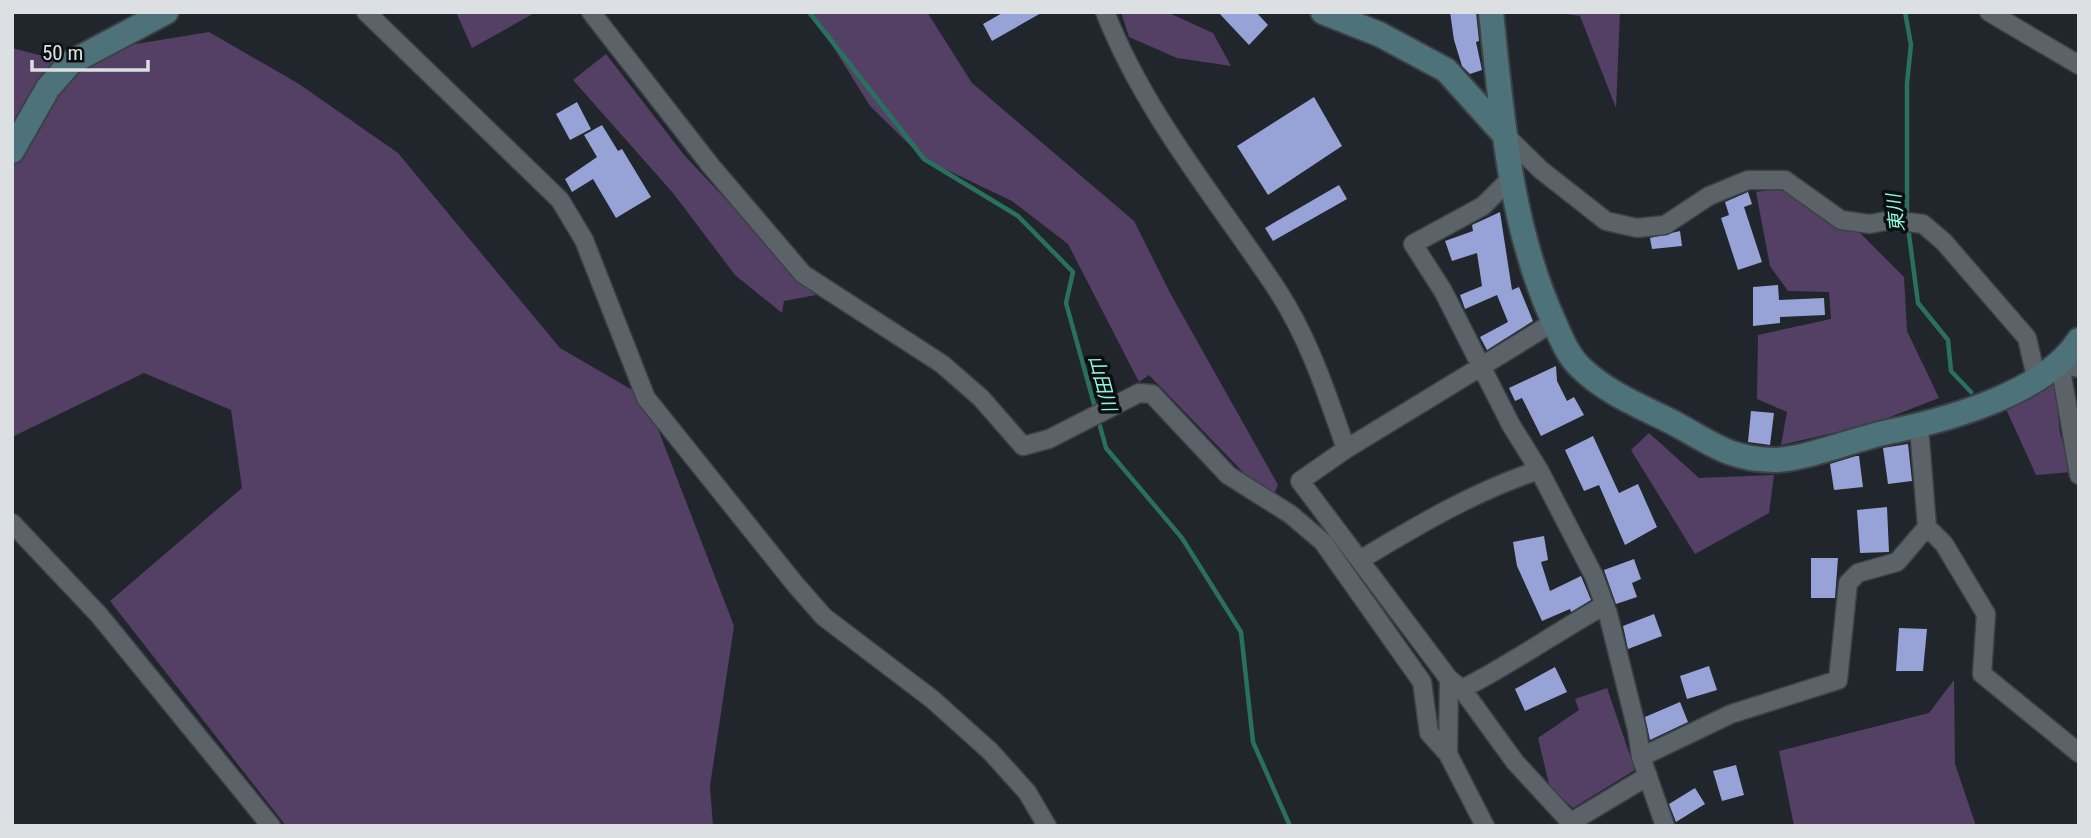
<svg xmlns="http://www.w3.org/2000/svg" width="2091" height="838" font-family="'Roboto Condensed','Noto Sans JP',sans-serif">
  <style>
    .green { fill: #544064 }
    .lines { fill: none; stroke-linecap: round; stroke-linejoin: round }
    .stream { stroke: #2a705e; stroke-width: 4.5 }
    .building { fill: #97a2d6 }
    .street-casing { stroke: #3c4146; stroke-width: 21 }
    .secondary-casing { stroke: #3c4146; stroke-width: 28 }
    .street { stroke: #5b6268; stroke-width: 18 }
    .secondary { stroke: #4e727a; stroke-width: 24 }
    .labels { text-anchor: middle; stroke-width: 7; stroke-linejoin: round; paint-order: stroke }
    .water-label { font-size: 19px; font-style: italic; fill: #90f7d8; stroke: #0c0f11 }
  </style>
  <rect width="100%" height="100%" fill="#20262b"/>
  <path class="green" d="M 456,12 L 536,12 L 472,48 Z
    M 809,12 L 927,12 L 972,83 L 1134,221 L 1170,293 L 1278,485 L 1271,501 L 1149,375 L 1139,382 L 1068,244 L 1012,201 L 924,159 L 870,106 L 814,16 Z
    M 1121,12 L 1167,12 L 1213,33 L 1231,66 L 1177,58 L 1129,37 Z
    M 1554,12 L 1620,12 L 1616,108 L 1580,16 Z
    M 209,32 L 299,84 L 398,153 L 560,348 L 646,398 L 734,626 L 710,786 L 713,826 L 286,826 L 110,601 L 242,488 L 231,410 L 144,373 L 12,437 L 12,48 L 70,63 L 87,52 Z
    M 606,54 L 684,155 L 816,295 L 784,301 L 782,313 L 735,275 L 673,193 L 573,80 Z
    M 1783,188 L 1835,228 L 1860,233 L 1904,277 L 1907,331 L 1939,398 L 1872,424 L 1781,445 L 1787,412 L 1757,399 L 1758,335 L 1831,319 L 1829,292 L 1788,291 L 1770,266 L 1756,192 Z
    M 2055,382 L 2060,433 L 2072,472 L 2036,475 L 2006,409 L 2031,398 Z
    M 1649,433 L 1699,478 L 1774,475 L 1769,513 L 1695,554 L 1631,450 Z
    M 1954,680 L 1955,764 L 1976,826 L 1794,826 L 1779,751 L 1929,713 Z
    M 1607,688 L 1635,770 L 1573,808 L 1550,788 L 1538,738 L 1579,710 L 1575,699 Z"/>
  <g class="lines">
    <path class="stream" d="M 809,12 L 924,159 L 1018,216 L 1073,272 L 1066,303 L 1096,411
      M 1905,12 L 1911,45 L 1907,83 L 1907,218
      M 1908,227 L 1918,303 L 1948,340 L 1951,371 L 1971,392
      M 1098,419 L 1106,448 L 1182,538 L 1241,632 L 1253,742 L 1290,826"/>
  </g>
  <path class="building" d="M 1004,12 L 1043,12 L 992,41 L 983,24 Z
    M 1218,12 L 1256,12 L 1268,25 L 1249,45 Z
    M 1450,12 L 1476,12 L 1479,41 L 1476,42 L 1482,70 L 1470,74 L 1462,66 L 1454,40 Z
    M 1314,97 L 1342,146 L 1268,195 L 1237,146 Z
    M 577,102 L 591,129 L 570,140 L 556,114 Z
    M 602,125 L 618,151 L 622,149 L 651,197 L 616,218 L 593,179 L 572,192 L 565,179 L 597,157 L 584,135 Z
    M 1339,185 L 1347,199 L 1273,241 L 1265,228 Z
    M 1748,192 L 1752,204 L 1744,207 L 1762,262 L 1738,270 L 1721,218 L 1729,215 L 1725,202 Z
    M 1500,212 L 1512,290 L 1519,287 L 1533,321 L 1487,350 L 1480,337 L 1508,322 L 1497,295 L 1465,309 L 1460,295 L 1482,286 L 1477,253 L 1452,261 L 1445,241 L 1473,231 L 1472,225 Z
    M 1680,231 L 1682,246 L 1652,249 L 1650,238 Z
    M 1778,285 L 1779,300 L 1824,298 L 1825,315 L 1780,317 L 1780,323 L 1753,326 L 1753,287 Z
    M 1556,366 L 1557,381 L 1567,401 L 1574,397 L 1584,415 L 1541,436 L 1522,398 L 1515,401 L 1509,388 Z
    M 1751,411 L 1774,413 L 1770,445 L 1748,442 Z
    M 1593,436 L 1619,493 L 1638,484 L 1657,527 L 1625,545 L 1599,485 L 1584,491 L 1565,450 Z
    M 1908,444 L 1912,481 L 1888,484 L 1883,448 Z
    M 1856,456 L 1859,456 L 1863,487 L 1834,490 L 1830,464 Z
    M 1887,507 L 1889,552 L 1860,553 L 1857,510 Z
    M 1544,536 L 1548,560 L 1541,562 L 1550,591 L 1581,576 L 1591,600 L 1571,612 L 1570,609 L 1542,621 L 1517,566 L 1513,542 Z
    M 1811,558 L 1838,558 L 1835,598 L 1811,598 Z
    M 1634,559 L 1641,579 L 1632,583 L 1637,597 L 1616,604 L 1604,570 Z
    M 1654,614 L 1662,636 L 1628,649 L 1623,626 Z
    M 1899,628 L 1927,629 L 1923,671 L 1896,671 Z
    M 1709,666 L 1717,690 L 1687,699 L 1680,676 Z
    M 1555,667 L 1567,692 L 1525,711 L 1515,689 Z
    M 1680,702 L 1688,722 L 1650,740 L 1645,717 Z
    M 1736,765 L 1744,795 L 1722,801 L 1713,771 Z
    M 1695,788 L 1705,804 L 1676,822 L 1669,804 Z"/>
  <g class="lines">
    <defs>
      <path id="street" d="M 366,12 L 560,200 L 584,240 L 646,398 L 795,584 L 824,617 L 932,699 L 990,751 L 1027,792 L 1047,826
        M 591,12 L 711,166 L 803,274 L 942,364 L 981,398 L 1023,446 L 1049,439 L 1139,393 L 1152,394 L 1228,475 L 1290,514 L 1323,542 L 1422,682 L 1429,733 L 1448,754 L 1485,826
        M 1105,12 C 1145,114 1216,198 1276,288 C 1309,338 1327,394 1346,449 L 1300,481 L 1449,679 L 1448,754
        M 1989,12 L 2079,65
        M 1503,133 L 1541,170 L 1606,221 L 1637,228 L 1665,225 L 1709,196 L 1748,180 L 1785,180 L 1841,220 L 1870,224 L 1891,220 L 1923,224 L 1944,242 L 2027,338 L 2037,381
        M 1513,176 L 1483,206 L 1413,244 L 1443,291 L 1511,425 L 1539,470 L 1594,576 L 1608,614 L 1637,730 L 1641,757 L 1665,826
        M 2079,368 L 2060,364 L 2079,475
        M 1919,427 L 1927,527 L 1944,544 L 1986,614 L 1982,674 L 2079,753
        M 1346,449 L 1554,322
        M 12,523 L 99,615 L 271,826
        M 1360,560 C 1418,525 1475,491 1539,470
        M 1449,679 L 1462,689 C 1512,664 1556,632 1605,605
        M 1462,689 L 1515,762 L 1573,825
        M 1641,757 L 1731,714 L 1838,680 L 1848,583 L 1858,573 L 1897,562 L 1927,527
        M 1572,826 L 1578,818 L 1648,776"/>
      <path id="secondary" d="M 1323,12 L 1379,34 L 1446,70 L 1503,133
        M 1491,12 C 1502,117 1510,226 1554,322 C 1561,338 1568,356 1581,368 C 1607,393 1640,406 1672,422 C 1710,442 1729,460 1774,460 C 1805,460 1859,437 1893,431 C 1950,419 2046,392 2079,340
        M 12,151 L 48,88 L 70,63 L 166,12"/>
    </defs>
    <use href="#street" class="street-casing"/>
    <use href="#secondary" class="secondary-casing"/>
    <use href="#street" class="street"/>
    <use href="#secondary" class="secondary"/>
  </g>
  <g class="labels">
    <g class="water-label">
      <text transform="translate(1895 213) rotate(-96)" y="7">東川</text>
      <text transform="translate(1103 383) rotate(75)" y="7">山田川</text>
    </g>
  </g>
  <rect width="2091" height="838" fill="none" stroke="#dce0e3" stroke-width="28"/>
  <path d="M32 60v10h116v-10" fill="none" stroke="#dce0e3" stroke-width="3.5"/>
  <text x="42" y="60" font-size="21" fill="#dce0e3" stroke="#0c0f11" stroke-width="5" paint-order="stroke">50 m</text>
</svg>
